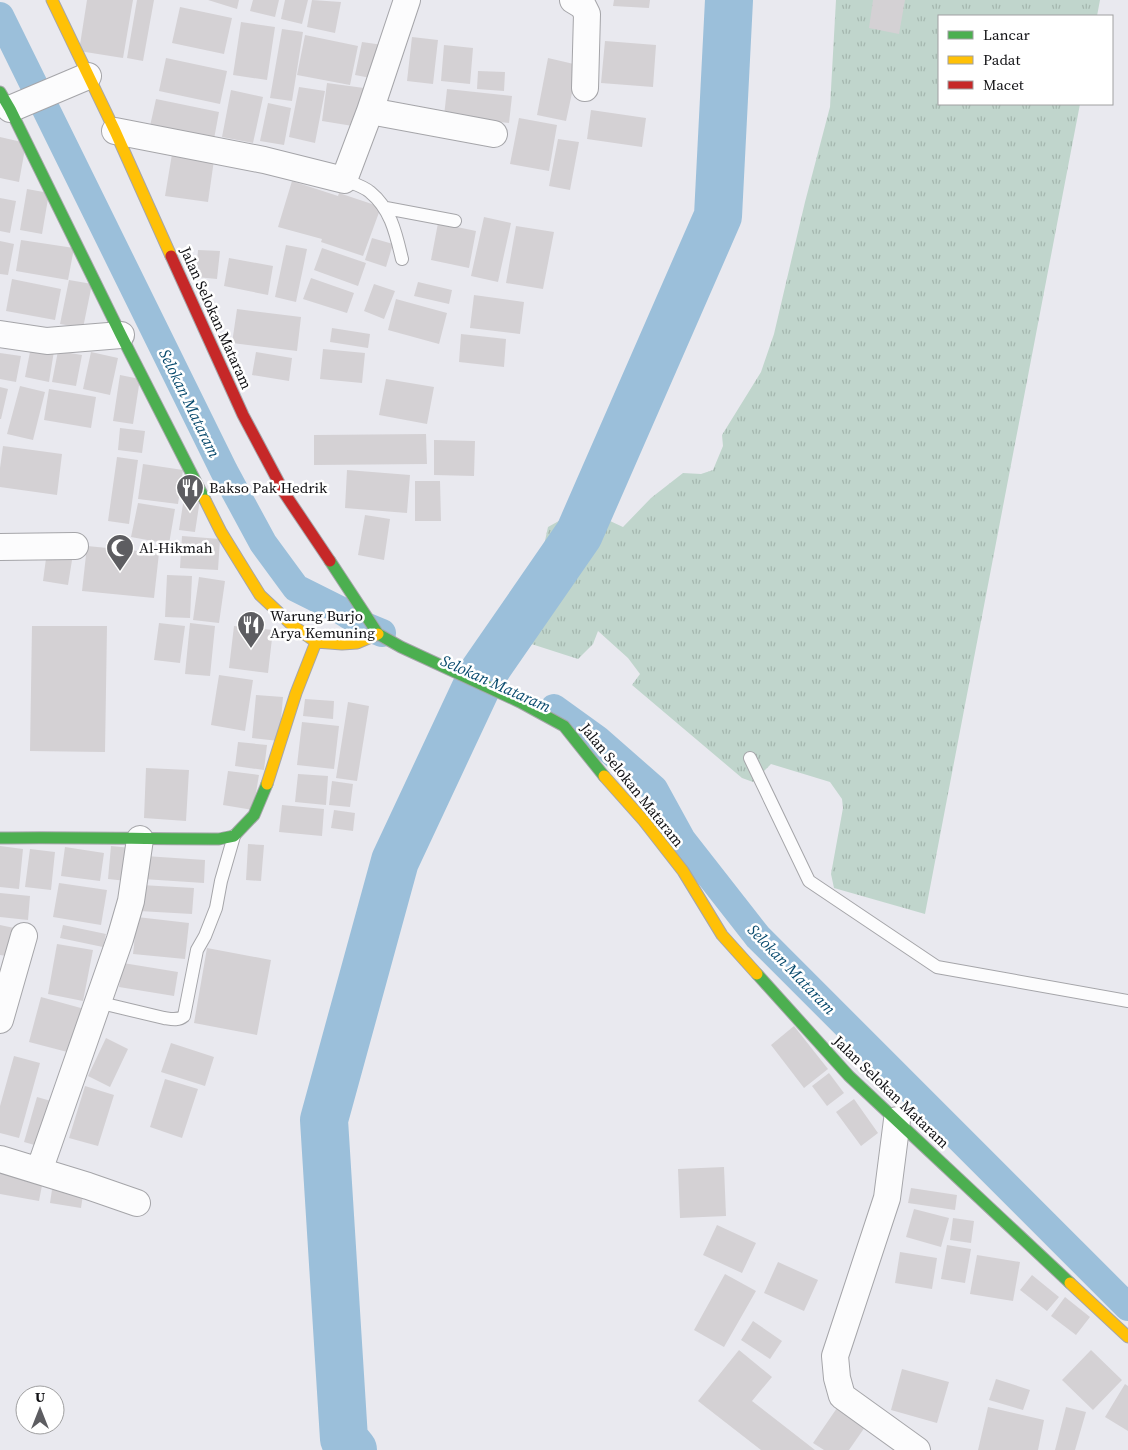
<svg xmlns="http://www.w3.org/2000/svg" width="1128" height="1450" font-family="'Source Serif 4',serif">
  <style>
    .grass { fill: url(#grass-tufts) }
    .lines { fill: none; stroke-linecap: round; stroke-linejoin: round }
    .canal { stroke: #9bbfda; stroke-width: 28 }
    .river { stroke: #9bbfda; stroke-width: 48 }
    .building { fill: #d4d1d4 }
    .lane-casing { stroke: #a5a5a9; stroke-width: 14 }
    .street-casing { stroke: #a5a5a9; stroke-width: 28 }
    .fast-casing { stroke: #a5a5a9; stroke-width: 13 }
    .slow-casing { stroke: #a5a5a9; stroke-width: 13 }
    .jam-casing { stroke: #a5a5a9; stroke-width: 13 }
    .lane { stroke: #fcfcfd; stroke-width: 12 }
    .street { stroke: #fcfcfd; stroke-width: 26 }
    .fast { stroke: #4caf50; stroke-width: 11 }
    .slow { stroke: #ffc107; stroke-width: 11 }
    .jam { stroke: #c62828; stroke-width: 11 }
    .labels { text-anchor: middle; stroke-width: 5; stroke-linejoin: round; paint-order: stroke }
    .street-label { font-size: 15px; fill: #111114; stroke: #fff }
    .poi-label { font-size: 15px; fill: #111114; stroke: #fff; text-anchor: start }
    .water-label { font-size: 16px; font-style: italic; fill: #084a6d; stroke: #fff }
  </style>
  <defs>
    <pattern id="grass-tufts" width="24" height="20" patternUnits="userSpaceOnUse" patternTransform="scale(1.25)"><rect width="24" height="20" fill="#c0d5cc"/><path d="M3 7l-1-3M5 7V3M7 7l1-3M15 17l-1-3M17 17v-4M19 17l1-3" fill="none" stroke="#a4b6ae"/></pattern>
  </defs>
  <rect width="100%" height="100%" fill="#e9e9ef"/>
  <path class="grass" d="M 836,0 L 1100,0 L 1097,16 L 939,16 L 939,104 L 1080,104 L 925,914 L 834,888 L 831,874 L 843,808 L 842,799 L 830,782 L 771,764 L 753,782 L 742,778 L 632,685 L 640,674 L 628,658 L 598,631 L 593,644 L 578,659 L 519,640 L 512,632 L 512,600 L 541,559 L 548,527 L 582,508 L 623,527 L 651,498 L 683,473 L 701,474 L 713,470 L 723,446 L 722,435 L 761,372 L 774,334 L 805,202 L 830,107 Z"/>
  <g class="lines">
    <path class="canal" d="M 0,16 L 224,471 L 263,543 L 296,588 L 342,611 L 365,626 L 382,633
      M 554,708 L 597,739 L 654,789 L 682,840 L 758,937 L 1128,1307"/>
    <path class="river" d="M 353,1450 L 344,1439 L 324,1120 L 395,861 L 483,673 L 579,534 L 718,216 L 729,0"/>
  </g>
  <path class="building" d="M 87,0 L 133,0 L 123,58 L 79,51 Z
    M 137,0 L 154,0 L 143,61 L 127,58 Z
    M 208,0 L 239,0 L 237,9 Z
    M 253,0 L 279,0 L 275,17 L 250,11 Z
    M 285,0 L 308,0 L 302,24 L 281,19 Z
    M 312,0 L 341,2 L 335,33 L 307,27 Z
    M 614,0 L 650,0 L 649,8 L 613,6 Z
    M 873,0 L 905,0 L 899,34 L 869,28 Z
    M 180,7 L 232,18 L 224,54 L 172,43 Z
    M 241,22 L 275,27 L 267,80 L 233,75 Z
    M 282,29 L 303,32 L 292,101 L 270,98 Z
    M 305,35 L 358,46 L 350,85 L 297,75 Z
    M 412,37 L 438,40 L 433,84 L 407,81 Z
    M 605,41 L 656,45 L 653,87 L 601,83 Z
    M 362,42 L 383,45 L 376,79 L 355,75 Z
    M 444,45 L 473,48 L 470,84 L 441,81 Z
    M 166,58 L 227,71 L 220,104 L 159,91 Z
    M 548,58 L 578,65 L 566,121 L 537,115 Z
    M 478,71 L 505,72 L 504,91 L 477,89 Z
    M 327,83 L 364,88 L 359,127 L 322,121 Z
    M 299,87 L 325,91 L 315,143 L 289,137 Z
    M 447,89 L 512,96 L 509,123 L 444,116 Z
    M 231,90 L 263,97 L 253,143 L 222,137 Z
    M 156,99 L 219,112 L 214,139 L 150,126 Z
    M 268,103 L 291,108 L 284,145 L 260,141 Z
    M 591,110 L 646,118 L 642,147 L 587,139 Z
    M 519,118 L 557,125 L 549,171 L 510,164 Z
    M 0,137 L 26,143 L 19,182 L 0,178 Z
    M 558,139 L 579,142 L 570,190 L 549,186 Z
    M 172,154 L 214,160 L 208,202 L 165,196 Z
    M 292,181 L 338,196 L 339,193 L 381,207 L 363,256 L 321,242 L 322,239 L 278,227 Z
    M 27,189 L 49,193 L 42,234 L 20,230 Z
    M 0,198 L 16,201 L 10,233 L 0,231 Z
    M 484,217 L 511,223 L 498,282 L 471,276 Z
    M 438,223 L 476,231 L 469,268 L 431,260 Z
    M 516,226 L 554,232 L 543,289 L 506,283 Z
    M 372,238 L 393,244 L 386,267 L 365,260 Z
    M 21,240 L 74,248 L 68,280 L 16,271 Z
    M 0,241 L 14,244 L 8,275 L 0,274 Z
    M 286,245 L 307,249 L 296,302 L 275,297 Z
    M 322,248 L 366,263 L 358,286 L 314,270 Z
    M 198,250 L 220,251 L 217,279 L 196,277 Z
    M 229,258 L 273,266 L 268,295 L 224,286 Z
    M 311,278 L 354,293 L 347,313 L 303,299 Z
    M 12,279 L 61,289 L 55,320 L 6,311 Z
    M 69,280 L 92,284 L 83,328 L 60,324 Z
    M 418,282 L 452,290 L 449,304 L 414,296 Z
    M 374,284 L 395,291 L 384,319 L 364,311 Z
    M 474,295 L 524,302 L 520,334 L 470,328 Z
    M 396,299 L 447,313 L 439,344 L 388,330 Z
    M 237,309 L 301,317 L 297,351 L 232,343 Z
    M 332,328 L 370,334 L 368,348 L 330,342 Z
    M 461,334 L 506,339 L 504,367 L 459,362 Z
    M 31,347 L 54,351 L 49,382 L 25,377 Z
    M 323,349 L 365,353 L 362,383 L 320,379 Z
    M 58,351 L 82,355 L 76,386 L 52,382 Z
    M 91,352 L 118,358 L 110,395 L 83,389 Z
    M 256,352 L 292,358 L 289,381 L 252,375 Z
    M 0,353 L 21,356 L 16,382 L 0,379 Z
    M 120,375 L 140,379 L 133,424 L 113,421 Z
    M 386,379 L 434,387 L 427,424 L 379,415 Z
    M 20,386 L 45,392 L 33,440 L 7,434 Z
    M 0,387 L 8,389 L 1,419 L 0,419 Z
    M 49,389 L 96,397 L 91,428 L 44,420 Z
    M 120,428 L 145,431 L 142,453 L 118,450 Z
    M 426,434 L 427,464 L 314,465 L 314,435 Z
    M 434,440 L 475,441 L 474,476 L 434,475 Z
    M 3,446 L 62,454 L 57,495 L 0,487 L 0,468 Z
    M 117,457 L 138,460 L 129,524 L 108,521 Z
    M 143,464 L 183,470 L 178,504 L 138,499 Z
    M 347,470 L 410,475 L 407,513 L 345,508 Z
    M 415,481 L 440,481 L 441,521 L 415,521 Z
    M 185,491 L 201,493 L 195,532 L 179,530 Z
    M 138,503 L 175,509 L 169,544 L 131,537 Z
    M 365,515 L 390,519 L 384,560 L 358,555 Z
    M 182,536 L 220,539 L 218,570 L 180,568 Z
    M 87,546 L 159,553 L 154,598 L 82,591 Z
    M 47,551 L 73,554 L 68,585 L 43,581 Z
    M 167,575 L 192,576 L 190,618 L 165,617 Z
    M 199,577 L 225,581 L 219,623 L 193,620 Z
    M 159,623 L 185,626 L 180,663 L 154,660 Z
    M 190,623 L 215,626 L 210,676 L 185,674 Z
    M 32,626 L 107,626 L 105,752 L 30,751 Z
    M 234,626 L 273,630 L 268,673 L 229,668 Z
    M 219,675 L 253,680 L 245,731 L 211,725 Z
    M 256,695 L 283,697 L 279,741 L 252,738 Z
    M 305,699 L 334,701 L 333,719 L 303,716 Z
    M 348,702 L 369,706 L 357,781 L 336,778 Z
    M 302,722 L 339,726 L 334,769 L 297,765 Z
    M 238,742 L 267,745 L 264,770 L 235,766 Z
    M 146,768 L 189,770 L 186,821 L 144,818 Z
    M 228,771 L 259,775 L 253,810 L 223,805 Z
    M 298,774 L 328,776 L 326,805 L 295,802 Z
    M 332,781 L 353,784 L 350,807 L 329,805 Z
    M 282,805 L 324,809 L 322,836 L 279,832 Z
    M 334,810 L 355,813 L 353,831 L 331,828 Z
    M 248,844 L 264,845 L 261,881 L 246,880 Z
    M 0,846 L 23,849 L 19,889 L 0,887 Z
    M 111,846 L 131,848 L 127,881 L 108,879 Z
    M 65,847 L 104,853 L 100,881 L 61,876 Z
    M 30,849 L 55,852 L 51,890 L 25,887 Z
    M 145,856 L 205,860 L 204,883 L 143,879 Z
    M 59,883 L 107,890 L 101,925 L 53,917 Z
    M 141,885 L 194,888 L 192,914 L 139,911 Z
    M 0,893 L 30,896 L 28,920 L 0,917 Z
    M 137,917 L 189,923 L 185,959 L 133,954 Z
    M 0,925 L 19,929 L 13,957 L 0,955 Z
    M 63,925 L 106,934 L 103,947 L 60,938 Z
    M 57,944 L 93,950 L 83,1001 L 48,994 Z
    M 207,948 L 271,960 L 257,1035 L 194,1023 Z
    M 123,963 L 178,972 L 174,996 L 119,987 Z
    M 41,997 L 88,1010 L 75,1054 L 29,1042 Z
    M 794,1026 L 828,1069 L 804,1088 L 771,1045 Z
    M 106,1038 L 128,1049 L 110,1087 L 88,1076 Z
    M 171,1043 L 214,1057 L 205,1086 L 161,1072 Z
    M 14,1056 L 40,1063 L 19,1138 L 0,1133 L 0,1106 Z
    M 829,1073 L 844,1093 L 827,1106 L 812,1086 Z
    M 165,1079 L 198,1089 L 182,1138 L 150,1127 Z
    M 85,1086 L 114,1095 L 98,1146 L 69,1138 Z
    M 37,1097 L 58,1103 L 45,1148 L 24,1142 Z
    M 854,1099 L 878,1133 L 861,1146 L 836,1112 Z
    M 0,1167 L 44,1175 L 39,1201 L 0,1194 Z
    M 724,1167 L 726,1216 L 680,1218 L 678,1169 Z
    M 53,1183 L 84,1188 L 81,1208 L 50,1203 Z
    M 911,1188 L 957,1195 L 955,1210 L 908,1203 Z
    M 914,1209 L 949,1218 L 941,1247 L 906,1237 Z
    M 953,1218 L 974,1221 L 971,1243 L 950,1240 Z
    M 717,1225 L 756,1243 L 742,1273 L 703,1255 Z
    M 947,1245 L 971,1249 L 965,1283 L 941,1279 Z
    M 900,1252 L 937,1258 L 932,1289 L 895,1283 Z
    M 977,1255 L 1020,1262 L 1013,1301 L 970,1294 Z
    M 778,1262 L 818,1280 L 804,1311 L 764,1293 Z
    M 725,1274 L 756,1291 L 724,1347 L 694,1330 Z
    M 1032,1275 L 1059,1297 L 1047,1311 L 1020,1290 Z
    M 1065,1297 L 1090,1317 L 1076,1335 L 1051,1316 Z
    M 753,1321 L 782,1341 L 770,1359 L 741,1340 Z
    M 739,1350 L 772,1377 L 752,1401 L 815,1450 L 761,1450 L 698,1401 Z
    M 1091,1350 L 1122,1380 L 1093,1410 L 1062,1380 Z
    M 902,1369 L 949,1382 L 937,1423 L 891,1410 Z
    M 996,1379 L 1030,1390 L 1023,1410 L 989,1400 Z
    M 1125,1384 L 1128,1386 L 1128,1431 L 1105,1417 Z
    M 988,1407 L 1044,1420 L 1038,1450 L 978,1450 Z
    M 1066,1407 L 1086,1412 L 1075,1450 L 1055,1450 Z
    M 837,1408 L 865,1427 L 849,1450 L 824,1450 L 813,1443 Z"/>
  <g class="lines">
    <defs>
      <path id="lane" d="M 344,180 C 352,183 363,186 370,192 C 391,209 396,234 402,259
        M 386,208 L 455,221
        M 750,758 L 809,881 L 937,967 L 1128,1001
        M 97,1002 L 164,1018 C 171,1019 178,1021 184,1016 L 197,950 L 205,936 L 216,908 L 221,881 L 234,836"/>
      <path id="street" d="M 573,0 L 583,6 L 587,14 L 585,88
        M 10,109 L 88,76
        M 370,111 L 494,134
        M 115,131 L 264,160 L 344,180 L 370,111 L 407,0
        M 0,334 L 47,341 L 121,335
        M 0,547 L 75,546
        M 0,1020 L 24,936
        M 897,1120 L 887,1198 L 835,1356 L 837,1378 L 842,1396 L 917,1450
        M 0,1159 L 88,1186 L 137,1203
        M 39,1171 L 120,939 L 131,901 L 140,839"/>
      <path id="fast" d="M 0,92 L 10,109 L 121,335 L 205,500
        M 330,561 L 378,634 L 401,647 L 520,702 L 564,726 L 604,776
        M 0,838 C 73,837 146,839 219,839 L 234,836 L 254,815 L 267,784
        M 757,974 L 849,1076 L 1070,1283"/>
      <path id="slow" d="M 52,0 L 115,131 L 171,256
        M 205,500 L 221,532 L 260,595 L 292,625 L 316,642 L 342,644 L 357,643 L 378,634
        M 604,776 L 644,821 L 683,871 L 722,935 L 757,974
        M 267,784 L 296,693 L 316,642
        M 1070,1283 L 1128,1337"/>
      <path id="jam" d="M 171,256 L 243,415 L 285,494 L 330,561"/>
    </defs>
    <use href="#lane" class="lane-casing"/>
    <use href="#street" class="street-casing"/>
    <use href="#fast" class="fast-casing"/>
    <use href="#slow" class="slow-casing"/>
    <use href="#jam" class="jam-casing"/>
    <use href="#lane" class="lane"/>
    <use href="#street" class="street"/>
    <use href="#fast" class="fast"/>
    <use href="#slow" class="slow"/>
    <use href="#jam" class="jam"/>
  </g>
  <defs>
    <symbol id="restaurant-pin" viewBox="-11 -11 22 30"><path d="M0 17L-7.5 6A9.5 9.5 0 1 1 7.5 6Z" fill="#5d5d61" stroke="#fff"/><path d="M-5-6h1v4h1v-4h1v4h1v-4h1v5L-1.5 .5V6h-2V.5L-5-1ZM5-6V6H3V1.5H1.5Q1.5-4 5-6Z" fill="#fff"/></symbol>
    <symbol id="mosque-pin" viewBox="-11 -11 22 30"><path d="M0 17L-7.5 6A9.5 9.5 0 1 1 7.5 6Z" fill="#5d5d61" stroke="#fff"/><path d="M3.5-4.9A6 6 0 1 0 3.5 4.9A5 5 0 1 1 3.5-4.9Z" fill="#fff"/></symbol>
  </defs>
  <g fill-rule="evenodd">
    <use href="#restaurant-pin" x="174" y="472" width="32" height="43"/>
    <use href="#mosque-pin" x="104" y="532" width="32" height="43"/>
    <use href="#restaurant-pin" x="235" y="609" width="32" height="43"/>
  </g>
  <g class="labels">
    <g class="street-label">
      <text transform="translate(216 318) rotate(66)" y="5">Jalan Selokan Mataram</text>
      <text transform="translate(632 785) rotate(51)" y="5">Jalan Selokan Mataram</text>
      <text transform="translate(891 1092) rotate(44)" y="5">Jalan Selokan Mataram</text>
    </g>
    <g class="poi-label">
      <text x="209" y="493">Bakso Pak Hedrik</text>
      <text x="139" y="553">Al-Hikmah</text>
      <text x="270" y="621">Warung Burjo<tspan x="270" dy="17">Arya Kemuning</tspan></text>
    </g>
    <g class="water-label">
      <text transform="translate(190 403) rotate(64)" y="6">Selokan Mataram</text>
      <text transform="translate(496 683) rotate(24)" y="6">Selokan Mataram</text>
      <text transform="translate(792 969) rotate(46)" y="6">Selokan Mataram</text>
    </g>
  </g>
  <rect x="938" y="15" width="175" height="90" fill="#ffffff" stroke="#a0a0a1"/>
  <rect x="948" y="31" width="25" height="8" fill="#4caf50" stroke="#a0a0a1"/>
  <text x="983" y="40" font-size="15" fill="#111114">Lancar</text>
  <rect x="948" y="56" width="25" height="8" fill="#ffc107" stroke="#a0a0a1"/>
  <text x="983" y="65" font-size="15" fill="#111114">Padat</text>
  <rect x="948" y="81" width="25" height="8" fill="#c62828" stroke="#a0a0a1"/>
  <text x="983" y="90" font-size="15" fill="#111114">Macet</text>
  <g transform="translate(40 1410)"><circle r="24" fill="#ffffff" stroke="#a0a0a1"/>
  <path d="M0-4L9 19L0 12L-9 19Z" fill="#5d5d61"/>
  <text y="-8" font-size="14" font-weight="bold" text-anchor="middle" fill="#111114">U</text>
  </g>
</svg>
